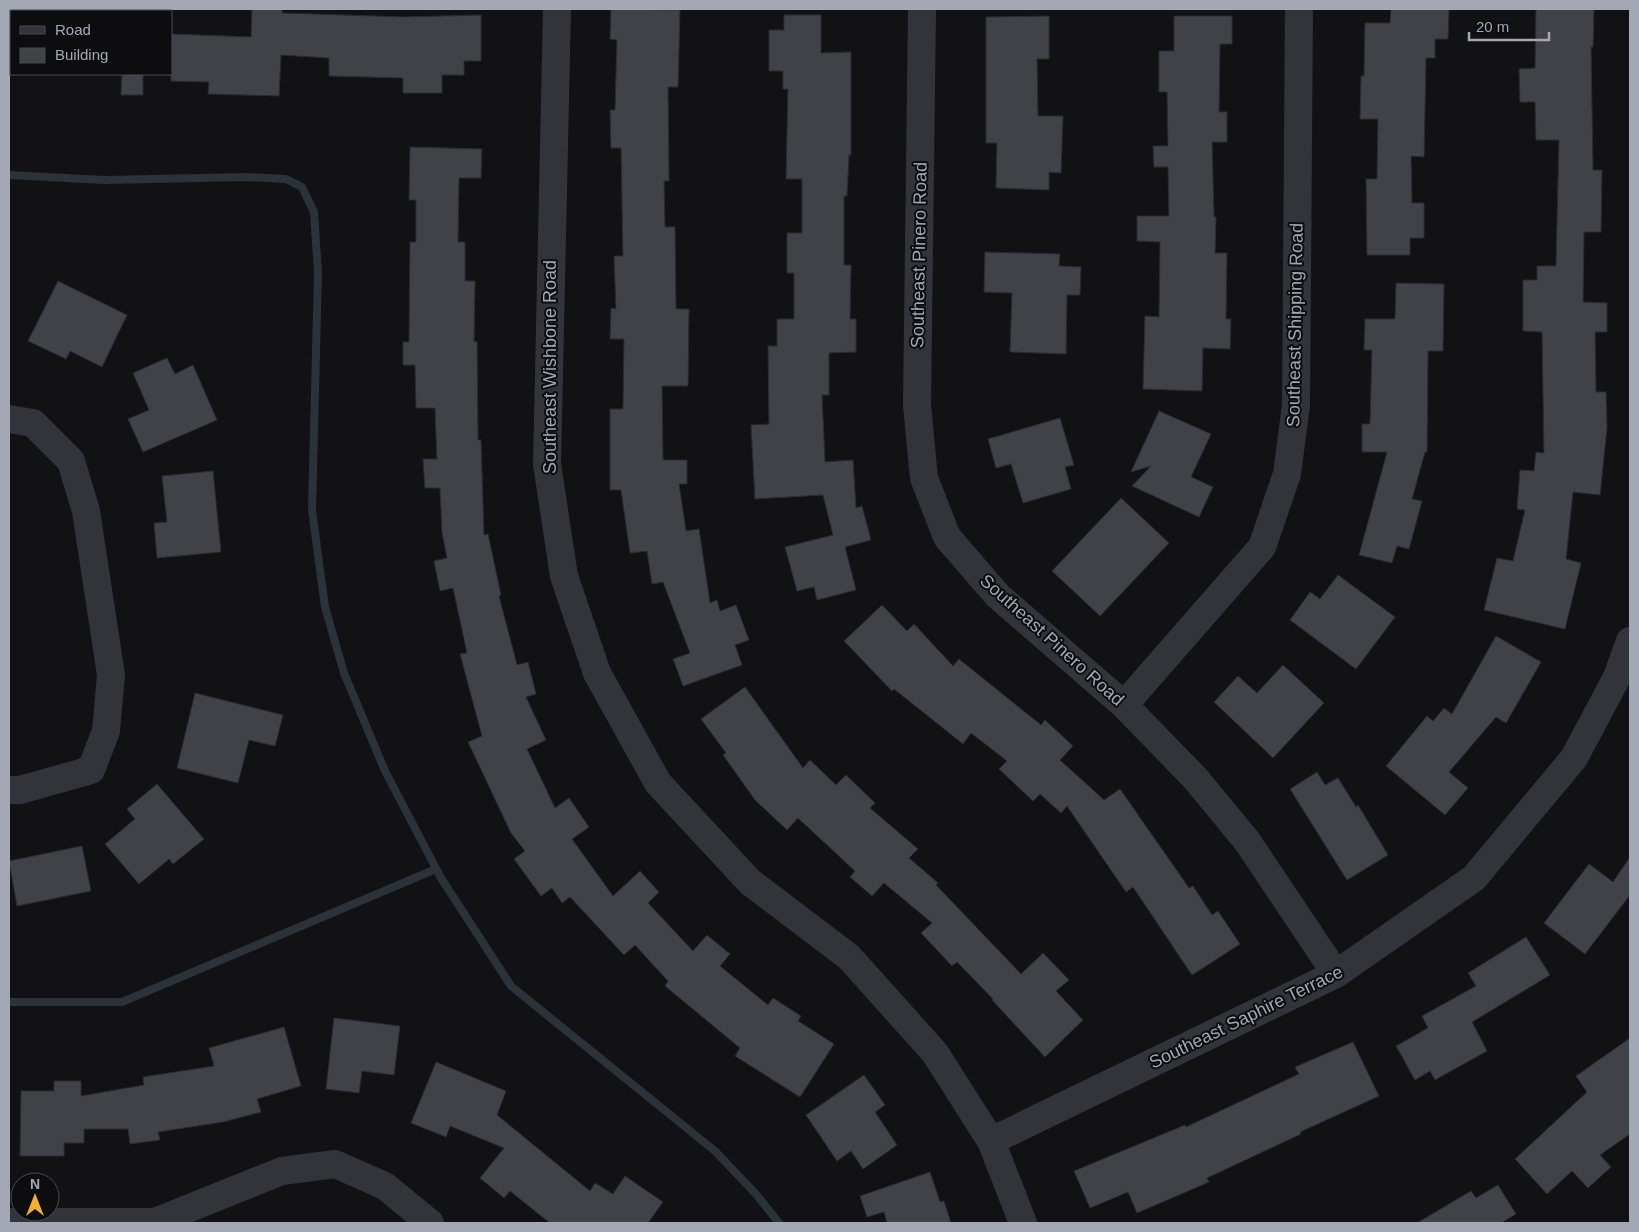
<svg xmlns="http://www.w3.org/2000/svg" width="1639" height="1232" font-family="Helvetica,sans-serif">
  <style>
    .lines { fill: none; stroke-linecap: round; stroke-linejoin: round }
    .stream { stroke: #2a3339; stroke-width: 8 }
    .building { fill: #414247; stroke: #2c2c30 }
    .minor { stroke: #333439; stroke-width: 28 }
    .labels { text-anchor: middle; stroke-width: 4; stroke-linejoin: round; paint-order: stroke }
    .street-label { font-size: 18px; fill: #a3a8b4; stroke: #0d0d0f }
  </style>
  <rect width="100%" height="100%" fill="#121214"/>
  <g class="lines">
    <path class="stream" d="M 9,175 L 104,180 L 247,177 L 286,179 L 302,187 L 314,212 L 318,273 L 312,510 L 325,607 L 344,673 L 385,771 L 441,878 L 511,986 L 715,1151 L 755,1193 L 779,1223
      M 9,1002 L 122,1002 L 436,869"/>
  </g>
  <path class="building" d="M 252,9 L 282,9 L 282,13 L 403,17 L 481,15 L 481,61 L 464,61 L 464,75 L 442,75 L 442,93 L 403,93 L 403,78 L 329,76 L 329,58 L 281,55 L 279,96 L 208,94 L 209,82 L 171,81 L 171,34 L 251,37 Z
    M 611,9 L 680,10 L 678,87 L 668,87 L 669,181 L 664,181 L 665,227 L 675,227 L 676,309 L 689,309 L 688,386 L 662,386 L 663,460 L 687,460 L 687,484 L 679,484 L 686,531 L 699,529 L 710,603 L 717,600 L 720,611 L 736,605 L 749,640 L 735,645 L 742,665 L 683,686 L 673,659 L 690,653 L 663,582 L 652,584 L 647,551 L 630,553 L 621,490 L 610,490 L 610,409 L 623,409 L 624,339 L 610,339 L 611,308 L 616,309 L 614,256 L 623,256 L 621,148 L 611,148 L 610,110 L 615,110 L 617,40 L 610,39 Z
    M 1391,9 L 1449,9 L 1448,39 L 1435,39 L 1435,58 L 1426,58 L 1424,157 L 1411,156 L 1412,203 L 1424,203 L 1424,238 L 1410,238 L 1410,255 L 1367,255 L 1366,179 L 1377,179 L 1378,119 L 1360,119 L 1361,76 L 1364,76 L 1365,23 L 1390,23 Z
    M 1536,9 L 1594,9 L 1593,47 L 1591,47 L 1593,170 L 1602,170 L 1601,232 L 1584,232 L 1583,302 L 1607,303 L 1607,332 L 1595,332 L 1596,392 L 1606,392 L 1607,428 L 1600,495 L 1573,492 L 1566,559 L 1581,563 L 1565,629 L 1484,610 L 1497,558 L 1513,561 L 1525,510 L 1517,509 L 1520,470 L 1534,471 L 1536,452 L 1544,453 L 1542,332 L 1523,331 L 1523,280 L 1537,280 L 1537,266 L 1556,266 L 1559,140 L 1536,140 L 1535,102 L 1520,102 L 1519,69 L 1535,68 Z
    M 784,15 L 821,15 L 821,53 L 851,52 L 851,155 L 849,155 L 847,196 L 844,196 L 844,265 L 851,265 L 850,319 L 856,319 L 856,352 L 829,353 L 829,395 L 822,395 L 825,462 L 853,460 L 856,508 L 862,506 L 871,540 L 845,547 L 856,590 L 817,600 L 814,587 L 797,591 L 785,547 L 833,535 L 823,495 L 755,499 L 751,425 L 769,424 L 768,346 L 777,346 L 777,319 L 794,319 L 794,273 L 787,273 L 787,233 L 802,233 L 802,179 L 786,179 L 788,89 L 783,89 L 783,71 L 769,71 L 769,30 L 784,30 Z
    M 1049,16 L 1049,59 L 1037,59 L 1038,116 L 1063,116 L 1061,173 L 1049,172 L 1049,190 L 996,188 L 997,143 L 986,143 L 986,17 Z
    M 1174,16 L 1232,16 L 1232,44 L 1220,44 L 1219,112 L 1227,112 L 1227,142 L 1212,142 L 1214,217 L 1216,217 L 1215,253 L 1227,253 L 1226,319 L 1231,319 L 1230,349 L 1203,348 L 1202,391 L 1143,389 L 1145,316 L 1159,317 L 1160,242 L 1137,241 L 1137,216 L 1169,216 L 1168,167 L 1154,167 L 1153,146 L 1168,146 L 1167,92 L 1159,92 L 1159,51 L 1174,51 Z
    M 122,74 L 143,74 L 143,95 L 121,95 Z
    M 410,147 L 482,149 L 481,178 L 459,178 L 458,242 L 465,242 L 465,281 L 475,281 L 474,342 L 477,341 L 478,440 L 481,440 L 484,535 L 488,534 L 501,595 L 499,596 L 517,665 L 528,662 L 536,694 L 526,697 L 546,740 L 527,749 L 555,808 L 569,798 L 589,827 L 572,839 L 613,896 L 640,871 L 659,892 L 648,903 L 693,951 L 707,935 L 730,954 L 720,966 L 768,1005 L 773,998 L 801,1016 L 798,1021 L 834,1044 L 800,1097 L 735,1056 L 740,1048 L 665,986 L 668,981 L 635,945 L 624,955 L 570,897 L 562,903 L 552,888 L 541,896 L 514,859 L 525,851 L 511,833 L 468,742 L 482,736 L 460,654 L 467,653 L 453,588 L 440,591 L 434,561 L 447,558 L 442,532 L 440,488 L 425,488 L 423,459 L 437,459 L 435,408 L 416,408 L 415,365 L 403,365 L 403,342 L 409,342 L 410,242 L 416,242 L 416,200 L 409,200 Z
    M 985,252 L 1060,254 L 1059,266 L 1081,267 L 1080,295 L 1067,295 L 1066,354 L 1010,352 L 1012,293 L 984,292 Z
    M 58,281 L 127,315 L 102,367 L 70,351 L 66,359 L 28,341 Z
    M 1396,283 L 1444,284 L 1443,351 L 1428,351 L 1427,452 L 1425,452 L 1412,499 L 1422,501 L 1409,549 L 1397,546 L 1392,563 L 1359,555 L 1387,452 L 1362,452 L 1362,424 L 1370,424 L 1372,350 L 1364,350 L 1365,319 L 1395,319 Z
    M 167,358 L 175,374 L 193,365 L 217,420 L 143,452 L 128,419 L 149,410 L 133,373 Z
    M 1159,411 L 1211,434 L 1191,477 L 1213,487 L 1199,517 L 1132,486 L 1151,466 L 1131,472 Z
    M 1060,418 L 1074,465 L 1065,467 L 1071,489 L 1023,503 L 1011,464 L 996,468 L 988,439 Z
    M 213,471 L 221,552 L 157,558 L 154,523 L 167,522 L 162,476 Z
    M 1121,498 L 1169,543 L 1100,616 L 1052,571 Z
    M 1338,575 L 1395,617 L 1356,669 L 1290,620 L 1310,592 L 1320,599 Z
    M 882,605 L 907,631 L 914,624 L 953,666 L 959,659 L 1041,725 L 1045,720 L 1073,746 L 1060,760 L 1104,800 L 1120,789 L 1189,888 L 1193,886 L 1212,915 L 1218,911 L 1240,944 L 1192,975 L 1133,887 L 1126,892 L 1067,806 L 1061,813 L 1040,794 L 1033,801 L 999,769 L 1007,761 L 971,733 L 963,744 L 894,689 L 892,691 L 844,641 Z
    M 1496,636 L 1541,662 L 1506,723 L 1496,717 L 1449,772 L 1468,788 L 1445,815 L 1386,766 L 1427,716 L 1433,721 L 1444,708 L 1452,714 Z
    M 1283,665 L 1324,703 L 1273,758 L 1214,702 L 1238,676 L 1257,693 Z
    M 745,687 L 803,768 L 810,760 L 836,785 L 846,775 L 875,803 L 870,808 L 918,849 L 909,858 L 938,883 L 936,885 L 1021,974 L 1043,953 L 1069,980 L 1056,991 L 1083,1020 L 1045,1057 L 992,1000 L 993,999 L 957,962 L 952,966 L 921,933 L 932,923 L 884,883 L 872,896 L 850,877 L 855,871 L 798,818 L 787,830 L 755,800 L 723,755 L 726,753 L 701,719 Z
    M 195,693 L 283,715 L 275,746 L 249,740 L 238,783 L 177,768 Z
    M 1317,772 L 1325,785 L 1338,778 L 1356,807 L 1358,805 L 1388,855 L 1347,880 L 1290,789 Z
    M 157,784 L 204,839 L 173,864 L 169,859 L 139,884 L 105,844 L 135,819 L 127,809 Z
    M 82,846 L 91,891 L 17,906 L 9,861 Z
    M 1630,857 L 1630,895 L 1585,954 L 1544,923 L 1589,864 L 1613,882 Z
    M 1526,937 L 1550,975 L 1472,1022 L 1487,1051 L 1435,1080 L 1430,1071 L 1415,1080 L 1396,1046 L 1428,1028 L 1422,1016 L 1476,986 L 1468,973 Z
    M 334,1018 L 400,1026 L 394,1075 L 362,1071 L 359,1093 L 326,1089 Z
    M 284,1027 L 301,1086 L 257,1099 L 261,1112 L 223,1122 L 158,1132 L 160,1140 L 130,1144 L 128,1129 L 84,1129 L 84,1143 L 64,1143 L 64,1156 L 20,1156 L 21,1091 L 54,1091 L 54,1081 L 81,1081 L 81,1096 L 144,1085 L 143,1077 L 214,1066 L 209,1048 Z
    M 1630,1038 L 1630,1134 L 1600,1155 L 1611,1167 L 1588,1188 L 1572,1171 L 1547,1194 L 1515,1159 L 1587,1092 L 1576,1076 Z
    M 1353,1042 L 1379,1096 L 1300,1132 L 1301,1134 L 1207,1178 L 1209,1182 L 1137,1213 L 1128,1192 L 1090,1208 L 1074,1171 L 1185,1125 L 1186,1127 L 1299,1074 L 1295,1067 Z
    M 436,1062 L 506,1091 L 497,1115 L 590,1191 L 595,1183 L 613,1194 L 625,1176 L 663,1202 L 648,1223 L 550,1223 L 510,1191 L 504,1198 L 480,1178 L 504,1148 L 450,1126 L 446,1137 L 411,1123 Z
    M 864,1075 L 885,1105 L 875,1112 L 897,1145 L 863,1169 L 851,1151 L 837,1161 L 806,1115 Z
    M 930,1172 L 940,1202 L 944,1201 L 951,1223 L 887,1223 L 884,1212 L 867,1217 L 860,1196 Z
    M 1498,1185 L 1516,1214 L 1501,1223 L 1417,1223 L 1471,1191 L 1476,1198 Z"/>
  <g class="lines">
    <path class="minor" d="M 557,9 L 547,464 L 564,576 L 597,673 L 658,783 L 750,882 L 849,957 L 935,1053 L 991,1141 L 1023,1223
      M 922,9 L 917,405 L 924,478 L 947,537 L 998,596 L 1124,705 L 1195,778 L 1247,841 L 1336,974
      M 9,419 L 33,423 L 71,461 L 86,511 L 111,675 L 106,731 L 91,770 L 20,790 L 9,790
      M 1124,705 L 1262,547 L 1287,474 L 1296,405 L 1299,9
      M 991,1141 L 1336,974 L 1474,878 L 1574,758 L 1617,677 L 1630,641
      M 9,1222 L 155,1222 L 282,1171 L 335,1164 L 385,1186 L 430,1223"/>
  </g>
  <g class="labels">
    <g class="street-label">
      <text transform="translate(919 255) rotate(-89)" y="6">Southeast Pinero Road</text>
      <text transform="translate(1295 325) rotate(-89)" y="6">Southeast Shipping Road</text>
      <text transform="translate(550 367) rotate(-90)" y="6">Southeast Wishbone Road</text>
      <text transform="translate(1052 640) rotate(42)" y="6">Southeast Pinero Road</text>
      <text transform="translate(1246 1017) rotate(-26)" y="6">Southeast Saphire Terrace</text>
    </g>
  </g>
  <rect width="1639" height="1232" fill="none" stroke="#a3a8b4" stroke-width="20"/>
  <rect x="10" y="10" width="162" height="65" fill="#0d0d0f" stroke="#494b51"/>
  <rect x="20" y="26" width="25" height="8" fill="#333439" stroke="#494b51"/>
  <text x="55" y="35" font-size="15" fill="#a3a8b4">Road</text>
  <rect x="20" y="48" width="25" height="15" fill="#414247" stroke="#494b51"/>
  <text x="55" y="60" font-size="15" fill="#a3a8b4">Building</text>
  <g transform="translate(35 1197)"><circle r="24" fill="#0d0d0f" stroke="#494b51"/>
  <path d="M0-4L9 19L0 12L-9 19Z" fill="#f2b12b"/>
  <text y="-8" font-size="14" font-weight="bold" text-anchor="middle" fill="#a3a8b4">N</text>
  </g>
  <path d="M1469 32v8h80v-8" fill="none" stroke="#a3a8b4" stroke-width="2.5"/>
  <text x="1476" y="32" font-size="15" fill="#a3a8b4" stroke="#0d0d0f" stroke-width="4" paint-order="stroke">20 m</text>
</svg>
